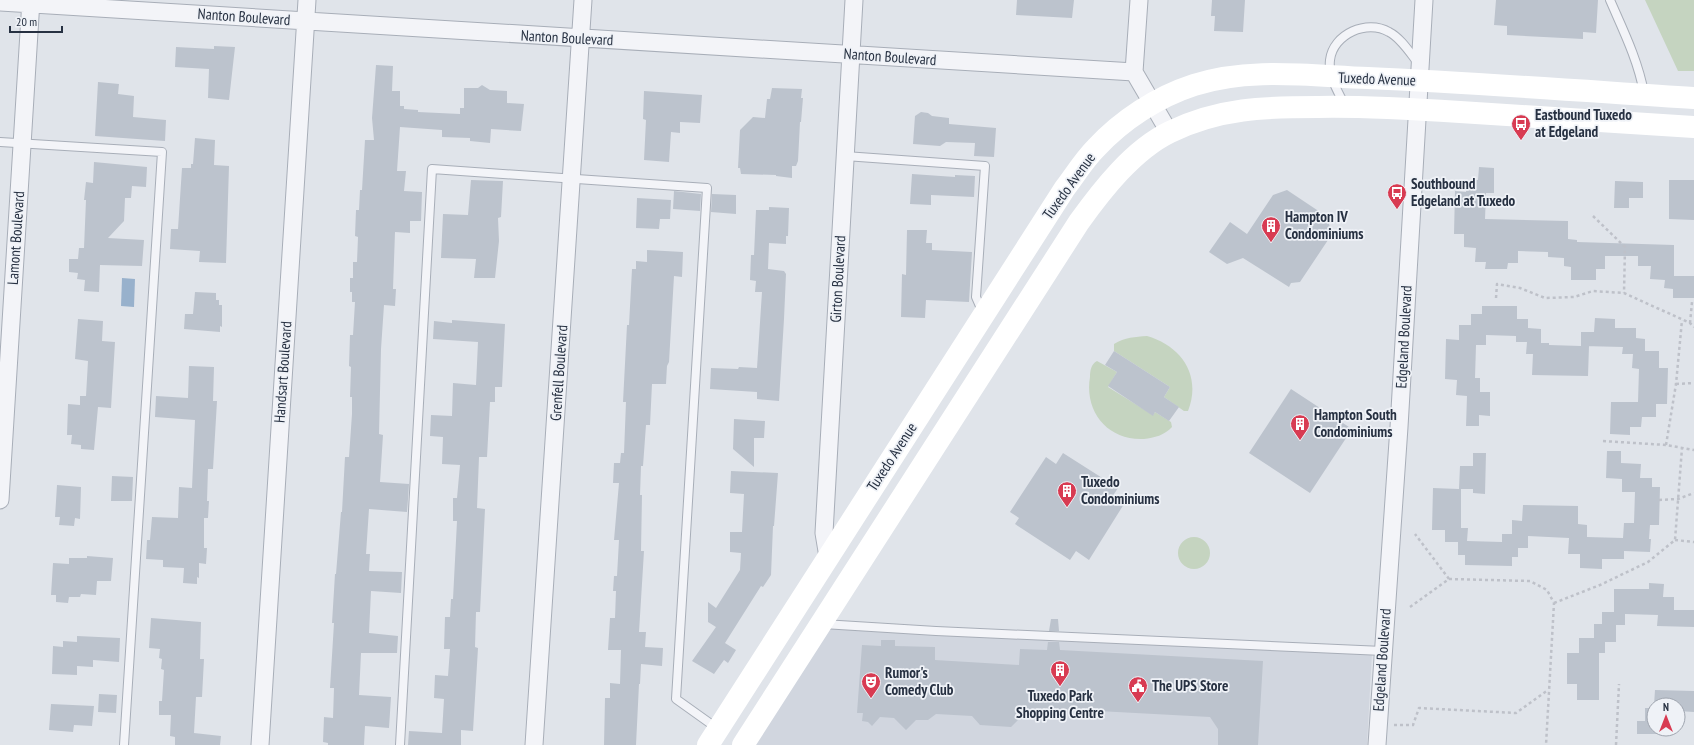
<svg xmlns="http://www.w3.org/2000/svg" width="1694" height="745" font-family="'PT Sans Narrow',sans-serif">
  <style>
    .built { fill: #d1d6df }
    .green { fill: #c5d4c0 }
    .water { fill: #98b1cc }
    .building { fill: #bcc3cd }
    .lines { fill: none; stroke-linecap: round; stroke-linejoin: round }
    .lane-casing { stroke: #a8aeb8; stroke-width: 10 }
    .street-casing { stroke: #a8aeb8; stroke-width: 19 }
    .path { stroke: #bec1c9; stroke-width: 2.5; stroke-dasharray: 3 3; stroke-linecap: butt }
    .lane { stroke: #f3f4f8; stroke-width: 8 }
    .street { stroke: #f3f4f8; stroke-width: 17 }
    .secondary { stroke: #fff; stroke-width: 22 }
    .labels { text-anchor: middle; stroke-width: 3.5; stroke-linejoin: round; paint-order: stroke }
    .street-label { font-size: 15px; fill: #273142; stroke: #eff2f7 }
    .poi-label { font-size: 15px; font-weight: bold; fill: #273142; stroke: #eff2f7; text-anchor: start }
  </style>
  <rect width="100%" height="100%" fill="#e0e4ea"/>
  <path class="built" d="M 821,623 L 1372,653 L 1367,745 L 743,745 Z"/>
  <path class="green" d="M 1645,0 L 1694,0 L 1694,71 L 1678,71 Z
    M 1147,336 C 1181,346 1202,375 1188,411 L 1184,411 L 1164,397 L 1170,387 L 1114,351 L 1114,344 C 1125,337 1135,337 1147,336 Z
    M 1097,361 L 1117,372 L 1108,387 L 1153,415 L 1155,412 L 1171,422 L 1172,427 C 1165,435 1154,438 1144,439 C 1108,441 1084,412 1090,377 C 1090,371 1091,364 1097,361 Z
    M1178 553a16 16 0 1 1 32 0a16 16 0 1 1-32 0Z"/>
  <path class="water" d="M 122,278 L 135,279 L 134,307 L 121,306 Z"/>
  <path class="building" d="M 1017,0 L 1074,0 L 1072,18 L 1016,15 Z
    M 1212,0 L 1245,0 L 1243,32 L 1214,31 L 1215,16 L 1211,16 Z
    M 1496,0 L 1598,0 L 1596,33 L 1583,32 L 1583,39 L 1507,35 L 1507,26 L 1494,25 Z
    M 214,46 L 235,47 L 229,100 L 208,98 L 209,69 L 175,67 L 176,47 L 214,49 Z
    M 376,65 L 393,66 L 392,91 L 400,91 L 400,106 L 404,106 L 404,109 L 418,110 L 418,112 L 460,114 L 460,108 L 464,108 L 464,88 L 478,88 L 482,85 L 490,90 L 507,91 L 507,103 L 524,104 L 521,131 L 491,129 L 490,143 L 470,141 L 470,138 L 442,137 L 442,130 L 400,127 L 397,171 L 406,171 L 404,191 L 422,192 L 421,221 L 410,221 L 410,233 L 395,232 L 393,289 L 396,289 L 395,306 L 384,305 L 381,349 L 379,434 L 383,435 L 380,482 L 409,484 L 408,499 L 407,512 L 369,509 L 366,554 L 370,554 L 369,571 L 402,572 L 401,593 L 371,591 L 369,633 L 398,636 L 397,653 L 361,653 L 359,695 L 391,697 L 389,728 L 365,726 L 364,745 L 328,745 L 328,743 L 323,742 L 324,717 L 333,718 L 334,688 L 330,688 L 334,623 L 332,623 L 335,574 L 336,574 L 341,512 L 342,512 L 345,457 L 349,457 L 352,414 L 352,397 L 350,397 L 351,367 L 349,366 L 350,335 L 353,335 L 355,302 L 352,302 L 352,292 L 350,292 L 350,278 L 353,278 L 353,262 L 357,262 L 358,237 L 355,236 L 356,210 L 359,210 L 360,190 L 362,190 L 365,140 L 374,140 L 372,118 Z
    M 98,82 L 119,84 L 118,94 L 134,96 L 133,117 L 166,120 L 165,141 L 95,136 Z
    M 772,88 L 802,89 L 801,98 L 803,98 L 801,122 L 800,122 L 798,161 L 796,166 L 792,166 L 792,178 L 776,176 L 776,175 L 741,174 L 740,168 L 738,168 L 740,130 L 753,117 L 765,118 L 767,99 L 770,99 Z
    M 644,91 L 702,95 L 700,123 L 680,122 L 680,133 L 671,132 L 669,162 L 644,160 L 646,120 L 643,119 Z
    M 921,112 L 928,113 L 932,116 L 949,118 L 949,124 L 996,128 L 994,157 L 974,156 L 975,143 L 946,142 L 940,146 L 913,144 L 915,116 Z
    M 195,138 L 215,140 L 214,165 L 229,166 L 226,263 L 199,262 L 200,251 L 170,249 L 171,229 L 178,229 L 182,168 L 191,168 L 191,164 L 193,164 Z
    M 94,162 L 147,167 L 146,187 L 132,186 L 131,198 L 125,198 L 124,221 L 108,238 L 144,240 L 142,266 L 100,265 L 99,292 L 84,291 L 85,280 L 77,279 L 78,273 L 69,272 L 69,259 L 78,259 L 79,248 L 84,248 L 86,200 L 84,200 L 86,182 L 93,183 Z
    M 1479,167 L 1494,168 L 1494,193 L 1486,193 L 1485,219 L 1568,221 L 1568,239 L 1577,240 L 1577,242 L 1674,245 L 1674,276 L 1694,276 L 1694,298 L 1673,298 L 1673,289 L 1664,288 L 1665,280 L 1650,279 L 1651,266 L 1638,266 L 1638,256 L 1605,256 L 1605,269 L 1596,269 L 1596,280 L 1571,280 L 1571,267 L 1564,266 L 1564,258 L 1548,257 L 1548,252 L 1518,251 L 1518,263 L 1508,263 L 1507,269 L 1485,269 L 1486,262 L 1475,262 L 1476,248 L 1464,247 L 1464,234 L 1454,234 L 1455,191 L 1466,192 L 1467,180 L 1478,180 Z
    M 912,174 L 955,177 L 955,175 L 975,176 L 974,197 L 931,195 L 931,205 L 910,204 Z
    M 471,180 L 503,181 L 501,217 L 498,218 L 499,241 L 495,278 L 474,278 L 476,259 L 441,258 L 443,214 L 468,215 Z
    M 1669,180 L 1694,180 L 1694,220 L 1669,219 Z
    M 1615,181 L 1643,182 L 1643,198 L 1629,198 L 1629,208 L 1614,208 Z
    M 1287,190 L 1332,220 L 1329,224 L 1332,234 L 1300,282 L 1291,283 L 1289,287 L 1243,258 L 1227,264 L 1209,252 L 1230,222 L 1247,234 L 1273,195 Z
    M 674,191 L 701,194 L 700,211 L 673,209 Z
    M 712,194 L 736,195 L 736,214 L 711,212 Z
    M 637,198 L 671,200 L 670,219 L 660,219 L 659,229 L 636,228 Z
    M 769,207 L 789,208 L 788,236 L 786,236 L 786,244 L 769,243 L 768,269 L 784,271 L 786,274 L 784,319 L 779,401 L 757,399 L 757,392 L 710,389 L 711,368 L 738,369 L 739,367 L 757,368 L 762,292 L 755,292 L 756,281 L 750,280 L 751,255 L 754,255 L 756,210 L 769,210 Z
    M 907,230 L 927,230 L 926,243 L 932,243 L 932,250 L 972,252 L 969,302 L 926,300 L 925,318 L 901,317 L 902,274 L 906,275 Z
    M 647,250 L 683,252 L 682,277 L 674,276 L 669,362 L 667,366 L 666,384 L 652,384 L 650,425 L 646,425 L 643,466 L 641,466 L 640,495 L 642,495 L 641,551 L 644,551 L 639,632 L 646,632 L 645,647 L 663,648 L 662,666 L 641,664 L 640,684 L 639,684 L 636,745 L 604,745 L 605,698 L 610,698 L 610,683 L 620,684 L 621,650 L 608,650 L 610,618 L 615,618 L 616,591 L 613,591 L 614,576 L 617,576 L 619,540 L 614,540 L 619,483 L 613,483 L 614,463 L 620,463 L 621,453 L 624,453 L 626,402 L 623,402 L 627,325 L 629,325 L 632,269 L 636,269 L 636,261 L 647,262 Z
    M 195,292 L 216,293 L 216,300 L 219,300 L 219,305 L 222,305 L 222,327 L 220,326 L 220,332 L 184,329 L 185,314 L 193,314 Z
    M 1482,306 L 1517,306 L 1517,319 L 1528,319 L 1528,328 L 1541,329 L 1541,343 L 1549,343 L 1549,345 L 1581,346 L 1581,332 L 1594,332 L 1595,318 L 1615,319 L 1615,328 L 1636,328 L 1636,338 L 1645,339 L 1645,351 L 1659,351 L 1659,368 L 1668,368 L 1667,404 L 1656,404 L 1656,417 L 1642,417 L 1641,427 L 1630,427 L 1630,435 L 1610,434 L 1611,402 L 1638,402 L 1639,369 L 1632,368 L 1633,354 L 1622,354 L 1623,347 L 1583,346 L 1589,346 L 1588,376 L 1532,375 L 1533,354 L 1526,354 L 1527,342 L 1516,342 L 1516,336 L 1486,335 L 1486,345 L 1476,345 L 1475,378 L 1480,378 L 1480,392 L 1490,392 L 1490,416 L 1479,415 L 1479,426 L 1466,426 L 1467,396 L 1456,395 L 1457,380 L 1445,379 L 1446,339 L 1459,340 L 1459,325 L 1471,325 L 1471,314 L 1482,314 Z
    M 78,319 L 103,321 L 102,341 L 115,342 L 111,408 L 98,407 L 94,450 L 81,449 L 81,445 L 71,444 L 72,435 L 67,435 L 68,404 L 80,405 L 80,396 L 86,396 L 88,361 L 75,359 Z
    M 452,320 L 505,324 L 502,387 L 495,387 L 495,402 L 490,402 L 487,457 L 479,457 L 477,508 L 485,509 L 480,612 L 476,612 L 475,647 L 478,648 L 473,731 L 461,730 L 461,745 L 408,745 L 409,731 L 442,733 L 444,699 L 434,698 L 435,675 L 448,676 L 450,649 L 444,649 L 445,617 L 450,617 L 451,599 L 453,599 L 457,521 L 453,521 L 453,498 L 457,498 L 460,465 L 442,464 L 443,437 L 430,436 L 431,415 L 452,416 L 453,383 L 476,385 L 478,342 L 433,339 L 434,321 L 452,323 Z
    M 1114,351 L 1170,387 L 1164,397 L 1179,407 L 1169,421 L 1155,412 L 1153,416 L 1108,386 L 1117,372 L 1105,365 Z
    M 189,366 L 214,367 L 213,401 L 217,401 L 213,469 L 208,469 L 207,501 L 209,501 L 208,518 L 204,518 L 204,548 L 207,548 L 206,564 L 199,563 L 199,578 L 197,577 L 197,584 L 183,583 L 184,568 L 163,567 L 163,560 L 146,559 L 147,540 L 150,540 L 152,517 L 178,518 L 179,487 L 192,488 L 195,420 L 155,417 L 156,396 L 188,398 Z
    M 1291,389 L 1352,429 L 1310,493 L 1249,453 Z
    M 734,419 L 765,421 L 764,438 L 754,438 L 754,467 L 733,449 Z
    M 1607,451 L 1621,451 L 1621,463 L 1641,464 L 1640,478 L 1652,478 L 1652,487 L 1660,487 L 1659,525 L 1650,525 L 1649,539 L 1624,538 L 1651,539 L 1650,552 L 1624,551 L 1624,559 L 1602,559 L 1602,569 L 1580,568 L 1580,554 L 1568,554 L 1569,538 L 1528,536 L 1528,548 L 1518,548 L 1518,557 L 1512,557 L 1512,566 L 1465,565 L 1465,555 L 1458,555 L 1458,542 L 1445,542 L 1445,530 L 1432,530 L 1433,488 L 1459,489 L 1460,466 L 1473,466 L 1473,453 L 1486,453 L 1485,494 L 1473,493 L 1473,489 L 1461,489 L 1461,528 L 1468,528 L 1467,541 L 1502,542 L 1502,534 L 1512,534 L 1512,520 L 1522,521 L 1523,505 L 1578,506 L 1578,524 L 1587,525 L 1587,537 L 1623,538 L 1624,523 L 1634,523 L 1635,492 L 1622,492 L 1622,479 L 1606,478 Z
    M 1063,453 L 1118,488 L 1112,497 L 1124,504 L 1089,560 L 1076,551 L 1070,560 L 1015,524 L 1019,518 L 1010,512 L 1046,457 L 1056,464 Z
    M 731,471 L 778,473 L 774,526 L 773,526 L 771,575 L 763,587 L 761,586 L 725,643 L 736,650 L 728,663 L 724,660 L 714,674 L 692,661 L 716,627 L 708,622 L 708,602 L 716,608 L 740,570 L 741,553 L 730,552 L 730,532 L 742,532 L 744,494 L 730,493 Z
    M 112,476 L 133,477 L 132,501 L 111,501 Z
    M 57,485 L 81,487 L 80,519 L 75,518 L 74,526 L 59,525 L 60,517 L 55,517 Z
    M 87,556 L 113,558 L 111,581 L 97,581 L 96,595 L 81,594 L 80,597 L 69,597 L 68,603 L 56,602 L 56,595 L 51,595 L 53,563 L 69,564 L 69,558 L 87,558 Z
    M 1649,583 L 1664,584 L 1663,597 L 1674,597 L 1674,610 L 1694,610 L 1694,627 L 1657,626 L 1658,615 L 1625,614 L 1625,625 L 1616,625 L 1616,642 L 1605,642 L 1605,653 L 1599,653 L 1599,700 L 1577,700 L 1577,684 L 1567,684 L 1567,653 L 1579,653 L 1579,638 L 1594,638 L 1594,624 L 1602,624 L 1602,612 L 1614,612 L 1614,589 L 1649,589 Z
    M 151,618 L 201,622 L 200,659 L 204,659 L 202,697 L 196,697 L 194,733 L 221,736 L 220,745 L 175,745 L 175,737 L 170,736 L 171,715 L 159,715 L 159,701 L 162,701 L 164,670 L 161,669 L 162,659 L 159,658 L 160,649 L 149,648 Z
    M 1051,619 L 1058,619 L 1059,631 L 1049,631 Z
    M 77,636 L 120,638 L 119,662 L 93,660 L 93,667 L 77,666 L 77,675 L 52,674 L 53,646 L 63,647 L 63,641 L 77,642 Z
    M 881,640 L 895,640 L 895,646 L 935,647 L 935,660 L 1019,665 L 1020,649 L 1047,650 L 1048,642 L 1059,642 L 1060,650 L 1263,661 L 1258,745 L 1218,745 L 1218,729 L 1210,717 L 1061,709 L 1047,720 L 1020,718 L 1011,727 L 980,725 L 972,716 L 936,714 L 928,720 L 916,720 L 906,730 L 894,718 L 880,717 L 872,726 L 868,722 L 862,721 L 863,713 L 857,713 L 862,645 L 881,646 Z
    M 1655,690 L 1694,691 L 1694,712 L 1678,711 L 1678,705 L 1654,705 Z
    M 99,694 L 117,695 L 116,713 L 98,712 Z
    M 51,704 L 94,706 L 92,726 L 74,725 L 73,732 L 49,730 Z
    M 1645,708 L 1654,708 L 1654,729 L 1660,729 L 1660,734 L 1637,734 L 1637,721 L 1645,721 Z"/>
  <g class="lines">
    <defs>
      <path id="lane" d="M 1610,0 C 1623,30 1638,60 1644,93
        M 1345,106 C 1338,91 1328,77 1330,60 C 1333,34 1367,19 1389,32 C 1401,38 1410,53 1418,63
        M 0,142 L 162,152 L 124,745
        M 845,156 L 985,166 L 976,297 L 983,313
        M 823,624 L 936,631 L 1383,651
        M 400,745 L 432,169 L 707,188 L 676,699 L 718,729"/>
      <path id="street" d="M 1139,0 L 1134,72 L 1169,132
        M 0,2 L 1134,72
        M 0,500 L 31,0
        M 828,557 L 824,533 L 854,0
        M 260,745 L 307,0
        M 534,745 L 583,0
        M 1377,745 L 1399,427 L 1424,0"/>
    </defs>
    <use href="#lane" class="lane-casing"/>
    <use href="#street" class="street-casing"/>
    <path class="path" d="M 1593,216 L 1625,247 L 1624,293
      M 1496,298 L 1497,284 L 1520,288 L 1545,298 L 1574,297 L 1593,291 L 1624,293 L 1690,323 L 1694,327
      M 1690,323 L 1692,302 L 1694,302
      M 1676,384 L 1694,383
      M 1603,441 L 1666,445 L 1694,450
      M 1666,445 L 1676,384 L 1682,320
      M 1659,500 L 1678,499 L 1694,493
      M 1675,540 L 1694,542
      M 1449,579 L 1530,581 L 1547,590 L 1554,603 L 1546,745
      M 1554,603 L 1600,585 L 1648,562 L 1675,540 L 1682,448
      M 1410,607 L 1449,579 L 1415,534
      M 1394,725 L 1413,725 L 1419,708 L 1516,713 L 1548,690
      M 1616,745 L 1619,684"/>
    <use href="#lane" class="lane"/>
    <use href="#street" class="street"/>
    <path class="secondary" d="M 708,745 L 1065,188 C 1075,175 1084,160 1096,148 C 1122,120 1157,97 1194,85 C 1249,67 1311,76 1368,78 C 1477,83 1585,91 1694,98
      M 743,745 L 1079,222 C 1102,190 1133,150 1170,132 C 1219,108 1265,107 1318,107 C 1365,106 1413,109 1460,112 C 1538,117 1616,122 1694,127"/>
  </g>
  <defs>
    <symbol id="bus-pin" viewBox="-11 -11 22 30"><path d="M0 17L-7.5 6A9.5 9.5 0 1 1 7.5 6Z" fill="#d83b52" stroke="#eff2f7"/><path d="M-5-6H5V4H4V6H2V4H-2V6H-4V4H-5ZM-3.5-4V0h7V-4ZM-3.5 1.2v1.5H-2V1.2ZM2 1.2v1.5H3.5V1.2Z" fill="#fff"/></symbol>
    <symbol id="building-pin" viewBox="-11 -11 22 30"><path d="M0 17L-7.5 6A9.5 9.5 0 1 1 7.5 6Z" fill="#d83b52" stroke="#eff2f7"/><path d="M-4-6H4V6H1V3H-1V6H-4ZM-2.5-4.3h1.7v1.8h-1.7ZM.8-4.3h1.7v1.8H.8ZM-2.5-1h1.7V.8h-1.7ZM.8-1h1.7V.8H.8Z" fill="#fff"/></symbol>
    <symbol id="theatre-pin" viewBox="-11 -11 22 30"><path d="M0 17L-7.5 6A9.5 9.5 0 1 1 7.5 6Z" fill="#d83b52" stroke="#eff2f7"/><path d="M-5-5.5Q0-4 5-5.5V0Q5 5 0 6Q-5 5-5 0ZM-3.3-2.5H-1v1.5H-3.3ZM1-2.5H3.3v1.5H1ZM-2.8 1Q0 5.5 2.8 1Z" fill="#fff"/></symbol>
    <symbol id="civic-pin" viewBox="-11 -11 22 30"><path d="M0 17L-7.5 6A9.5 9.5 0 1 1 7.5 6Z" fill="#d83b52" stroke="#eff2f7"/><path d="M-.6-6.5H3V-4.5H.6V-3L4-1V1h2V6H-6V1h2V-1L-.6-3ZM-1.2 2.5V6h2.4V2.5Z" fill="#fff"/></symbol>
  </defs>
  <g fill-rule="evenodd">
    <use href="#bus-pin" x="1510" y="113" width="22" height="30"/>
    <use href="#bus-pin" x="1386" y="182" width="22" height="30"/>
    <use href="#building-pin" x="1260" y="215" width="22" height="30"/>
    <use href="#building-pin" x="1289" y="413" width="22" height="30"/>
    <use href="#building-pin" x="1056" y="480" width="22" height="30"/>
    <use href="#building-pin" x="1049" y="659" width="22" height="30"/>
    <use href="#theatre-pin" x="860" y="671" width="22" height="30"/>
    <use href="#civic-pin" x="1127" y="675" width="22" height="30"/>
  </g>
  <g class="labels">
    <g class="street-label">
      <text transform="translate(244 17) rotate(4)" y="5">Nanton Boulevard</text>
      <text transform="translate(567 38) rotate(3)" y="5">Nanton Boulevard</text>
      <text transform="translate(890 57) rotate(4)" y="5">Nanton Boulevard</text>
      <text transform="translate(1377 79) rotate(2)" y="5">Tuxedo Avenue</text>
      <text transform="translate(1069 186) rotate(-54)" y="5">Tuxedo Avenue</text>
      <text transform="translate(16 238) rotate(-86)" y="5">Lamont Boulevard</text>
      <text transform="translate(838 279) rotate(-87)" y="5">Girton Boulevard</text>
      <text transform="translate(1404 337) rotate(-87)" y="5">Edgeland Boulevard</text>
      <text transform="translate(283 372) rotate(-86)" y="5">Handsart Boulevard</text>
      <text transform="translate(559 373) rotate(-86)" y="5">Grenfell Boulevard</text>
      <text transform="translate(892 457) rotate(-57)" y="5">Tuxedo Avenue</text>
      <text transform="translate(1382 660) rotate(-86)" y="5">Edgeland Boulevard</text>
    </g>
    <g class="poi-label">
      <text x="1535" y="120">Eastbound Tuxedo<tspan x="1535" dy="17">at Edgeland</tspan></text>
      <text x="1411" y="189">Southbound<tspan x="1411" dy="17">Edgeland at Tuxedo</tspan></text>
      <text x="1285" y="222">Hampton IV<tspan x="1285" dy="17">Condominiums</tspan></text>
      <text x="1314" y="420">Hampton South<tspan x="1314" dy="17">Condominiums</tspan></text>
      <text x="1081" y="487">Tuxedo<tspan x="1081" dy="17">Condominiums</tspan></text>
      <text x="885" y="678">Rumor's<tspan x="885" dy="17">Comedy Club</tspan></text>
      <text x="1152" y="691">The UPS Store</text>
      <text x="1060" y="701" text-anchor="middle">Tuxedo Park<tspan x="1060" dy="17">Shopping Centre</tspan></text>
    </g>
  </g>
  <g transform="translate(1666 717)"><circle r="19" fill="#eff2f7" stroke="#9fa5af"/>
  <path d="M0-3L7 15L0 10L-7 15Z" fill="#d83b52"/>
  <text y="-6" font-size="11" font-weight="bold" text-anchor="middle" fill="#273142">N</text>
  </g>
  <path d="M10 26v6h52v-6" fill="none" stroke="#273142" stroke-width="2"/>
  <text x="16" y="26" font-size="12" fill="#273142" stroke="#eff2f7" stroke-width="3" paint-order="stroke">20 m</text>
</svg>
